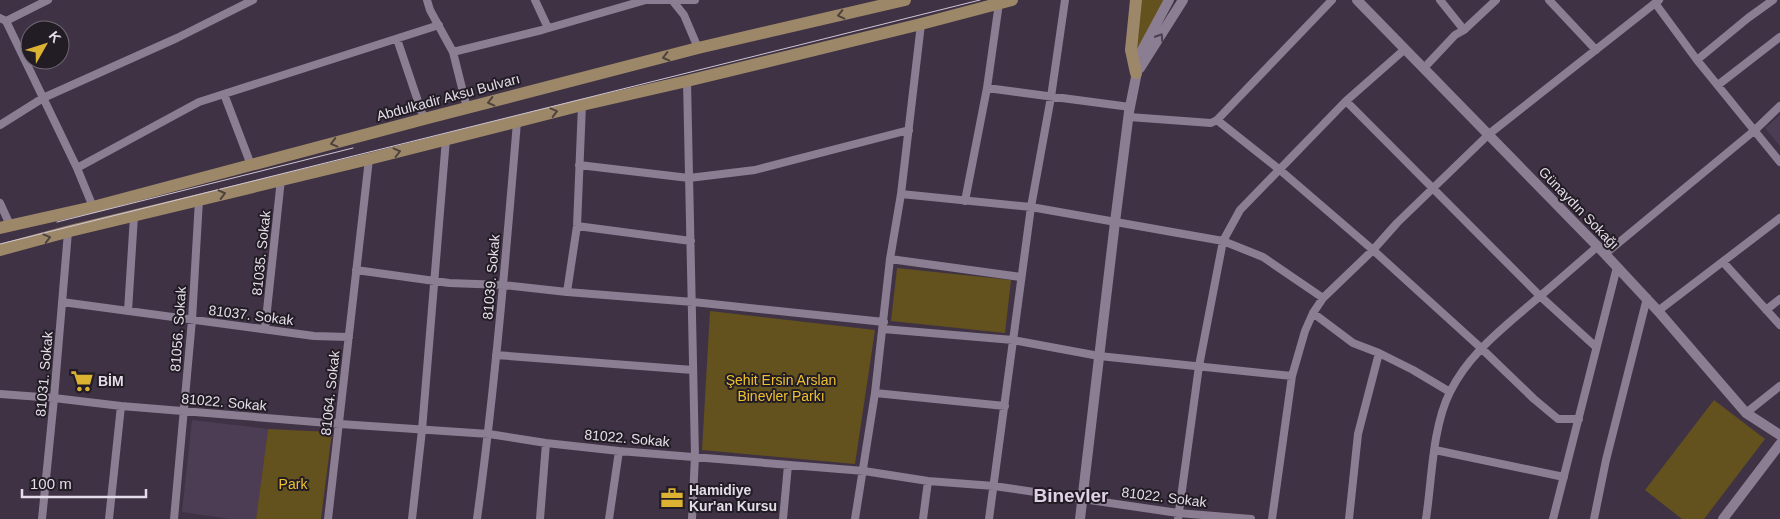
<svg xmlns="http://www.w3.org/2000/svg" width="1780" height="519" font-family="Arial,sans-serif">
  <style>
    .built { fill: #4c3d54 }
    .green { fill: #63511e }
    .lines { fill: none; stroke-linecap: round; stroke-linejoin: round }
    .minor { stroke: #8b7d92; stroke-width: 8 }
    .tertiary { stroke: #8b7d92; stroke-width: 10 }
    .primary { stroke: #9c8769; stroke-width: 12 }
    .tram { stroke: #d0c7d4; stroke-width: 1 }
    .oneway { stroke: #4d423d }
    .oneway2 { stroke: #473f4b }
    .labels { text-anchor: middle; stroke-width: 4; stroke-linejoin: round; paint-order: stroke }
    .street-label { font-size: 14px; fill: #e4dce8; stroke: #221d25 }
    .park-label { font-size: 14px; fill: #efc02e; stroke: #221d25 }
    .poi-label { font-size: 14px; font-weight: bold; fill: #e4dce8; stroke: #221d25; text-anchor: start }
    .district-label { font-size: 19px; font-weight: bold; fill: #e0d0e7; stroke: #221d25 }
  </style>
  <rect width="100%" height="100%" fill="#3f3245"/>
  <path class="built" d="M 1780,115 L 1780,146 L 1765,128 Z
    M 192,420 L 268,429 L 256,519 L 231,519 L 182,512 Z"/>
  <path class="green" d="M 1139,0 L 1165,0 L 1135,54 Z
    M 897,268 L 1011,280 L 1005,333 L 891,321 Z
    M 710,311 L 875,330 L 855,464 L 702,450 Z
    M 1714,400 L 1765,439 L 1704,519 L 1682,519 L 1645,490 Z
    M 268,429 L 332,432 L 321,519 L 256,519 Z"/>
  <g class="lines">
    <path class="minor" d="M 427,0 L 430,10 L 453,52 L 467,108
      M 535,0 L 548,28
      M 648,0 L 695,0
      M 672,0 L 684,15 L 698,48
      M 1332,0 L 1217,120 L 1280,170 L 1373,250 L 1481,348 L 1534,399 L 1558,419 L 1579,419
      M 1440,0 L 1464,30
      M 1549,0 L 1596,50
      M 1655,3 L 1697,60 L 1780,162
      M 0,18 L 6,21 L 48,0
      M 6,21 L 77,168 L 93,207
      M 397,39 L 424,119
      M 453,52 L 542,30 L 646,0
      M 1697,60 L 1748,18 L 1773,0
      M 1424,68 L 1455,35 L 1464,30 L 1496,0
      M 687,81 L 695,456 L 692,519
      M 1718,85 L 1780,37
      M 987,88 L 1130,107
      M 224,94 L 251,165
      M 1346,101 L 1540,296 L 1596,347
      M 1129,117 L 1211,123 L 1217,120
      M 0,125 L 43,98 L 177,38 L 253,0
      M 579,165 L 689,178 L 755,170 L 909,130
      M 77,168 L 199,102 L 439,25
      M 901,194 L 1031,207 L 1223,241 L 1263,257 L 1323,298
      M 965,201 L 987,88 L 999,3
      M 0,203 L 10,225
      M 577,226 L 691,241
      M 1605,254 L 1755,130 L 1780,106
      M 890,259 L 1021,277
      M 1723,262 L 1780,325
      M 356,270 L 449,283 L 504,285 L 567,292 L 693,302 L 884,322
      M 567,292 L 577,226 L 582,105
      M 62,302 L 314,336 L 349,337
      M 1766,310 L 1780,299
      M 128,311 L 134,216
      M 1658,311 L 1780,218
      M 1313,313 L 1353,343 L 1379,353 L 1413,370 L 1450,392
      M 265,329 L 281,179
      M 883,329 L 1013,340 L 1099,356 L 1292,376
      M 496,355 L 693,370
      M 875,393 L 1005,406
      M 0,394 L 54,398 L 121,406 L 340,424 L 489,434 L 546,443 L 619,451 L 864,471 L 928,481 L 994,486 L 1178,513 L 1251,519
      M 1746,413 L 1780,386
      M 1435,450 L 1564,477
      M 42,519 L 54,398 L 68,232
      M 109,519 L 121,406
      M 174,519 L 192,320 L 199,200
      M 328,519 L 369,159
      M 412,519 L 422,430 L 446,139
      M 477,519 C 495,387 506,255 517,122
      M 540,519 L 546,443
      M 609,519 L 619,451
      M 783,519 L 788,465
      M 855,519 L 875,393 L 890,259 L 901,194 L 921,24
      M 923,519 L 928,481
      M 989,519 L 1031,207 L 1051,97 L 1065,0
      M 1178,519 L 1199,366 L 1223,241 L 1240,210 L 1346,101 L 1405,49
      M 1272,519 L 1292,376 L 1305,331 L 1313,313 L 1323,298 L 1373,250 L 1397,223 L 1489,134 L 1659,0
      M 1349,519 L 1358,434 L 1379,353
      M 1426,519 C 1432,480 1432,428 1450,392 C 1467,357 1497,333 1526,308 C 1550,288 1574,267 1598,246
      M 1553,519 L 1617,267
      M 1594,519 L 1606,460 L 1647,298"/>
    <path class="tertiary" d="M 1357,0 L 1605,254 L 1658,311 L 1746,413 L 1780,435
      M 1140,68 L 1183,0
      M 1080,519 L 1115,222 L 1129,112 L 1141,52 L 1169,0
      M 1723,519 L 1780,444"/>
    <path class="primary" d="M 1136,0 L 1131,50 L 1136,73
      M 0,228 L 93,207 L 424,119 L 698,48 L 905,0
      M 0,250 L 70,231 L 369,159 L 582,105 L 687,81 L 921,24 L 1012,0"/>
    <path class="tram" d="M 57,222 L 353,148
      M 0,244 L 980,0"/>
  </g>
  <defs><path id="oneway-chevron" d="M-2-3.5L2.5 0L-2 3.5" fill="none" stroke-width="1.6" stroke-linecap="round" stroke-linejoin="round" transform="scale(1.25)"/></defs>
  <g class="oneway">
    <use href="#oneway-chevron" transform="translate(841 15) rotate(167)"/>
    <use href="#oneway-chevron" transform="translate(666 57) rotate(166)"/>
    <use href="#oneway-chevron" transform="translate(491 102) rotate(166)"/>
    <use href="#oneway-chevron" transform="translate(554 112) rotate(-15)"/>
    <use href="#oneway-chevron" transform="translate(334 143) rotate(165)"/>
    <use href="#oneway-chevron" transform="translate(397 152) rotate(-14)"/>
    <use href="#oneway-chevron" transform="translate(222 194) rotate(-14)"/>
    <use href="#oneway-chevron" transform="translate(47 238) rotate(-15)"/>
  </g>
  <use class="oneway2" href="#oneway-chevron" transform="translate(1160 37) rotate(-58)"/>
  <defs>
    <symbol id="supermarket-bare" viewBox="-9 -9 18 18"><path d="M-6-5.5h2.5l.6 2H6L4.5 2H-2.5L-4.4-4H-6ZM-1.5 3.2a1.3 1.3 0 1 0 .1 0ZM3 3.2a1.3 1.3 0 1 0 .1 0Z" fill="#dcb233" stroke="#221d25" stroke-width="2.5" paint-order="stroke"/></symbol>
    <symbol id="office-bare" viewBox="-9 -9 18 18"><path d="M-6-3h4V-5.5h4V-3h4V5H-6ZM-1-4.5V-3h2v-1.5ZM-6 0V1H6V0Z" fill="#dcb233" stroke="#221d25" stroke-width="2.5" paint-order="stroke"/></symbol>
  </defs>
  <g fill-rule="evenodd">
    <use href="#supermarket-bare" x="66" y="365" width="32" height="32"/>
    <use href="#office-bare" x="656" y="482" width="32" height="32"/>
  </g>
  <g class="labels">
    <g class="street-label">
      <text transform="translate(448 97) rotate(-15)" y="5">Abdulkadir Aksu Bulvarı</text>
      <text transform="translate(1579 208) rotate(46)" y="5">Günaydın Sokağı</text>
      <text transform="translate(261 253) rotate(-84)" y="5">81035. Sokak</text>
      <text transform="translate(491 277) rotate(-85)" y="5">81039. Sokak</text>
      <text transform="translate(251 315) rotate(7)" y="5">81037. Sokak</text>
      <text transform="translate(178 329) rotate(-86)" y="5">81056. Sokak</text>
      <text transform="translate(44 374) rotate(-85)" y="5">81031. Sokak</text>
      <text transform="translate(330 393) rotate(-84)" y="5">81064. Sokak</text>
      <text transform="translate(224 402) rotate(5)" y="5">81022. Sokak</text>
      <text transform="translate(627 438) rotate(5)" y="5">81022. Sokak</text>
      <text transform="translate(1164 497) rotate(7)" y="5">81022. Sokak</text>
    </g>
    <g class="park-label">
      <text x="781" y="385">Şehit Ersin Arslan<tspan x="781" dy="16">Binevler Parkı</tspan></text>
      <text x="293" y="489">Park</text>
    </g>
    <g class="poi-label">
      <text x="98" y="386">BİM</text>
      <text x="689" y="495">Hamidiye<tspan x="689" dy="16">Kur'an Kursu</tspan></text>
    </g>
    <g class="district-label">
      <text x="1071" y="502">Binevler</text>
    </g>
  </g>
  <g transform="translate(45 45) rotate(51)"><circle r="24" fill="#221d25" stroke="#706973"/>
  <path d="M0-4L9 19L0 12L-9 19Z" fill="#dcb233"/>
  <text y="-8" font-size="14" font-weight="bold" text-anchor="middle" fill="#e4dce8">K</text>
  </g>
  <path d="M22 489v8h124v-8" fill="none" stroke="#e4dce8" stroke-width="2.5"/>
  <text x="30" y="489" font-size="15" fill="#e4dce8" stroke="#221d25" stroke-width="4" paint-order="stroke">100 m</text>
</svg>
